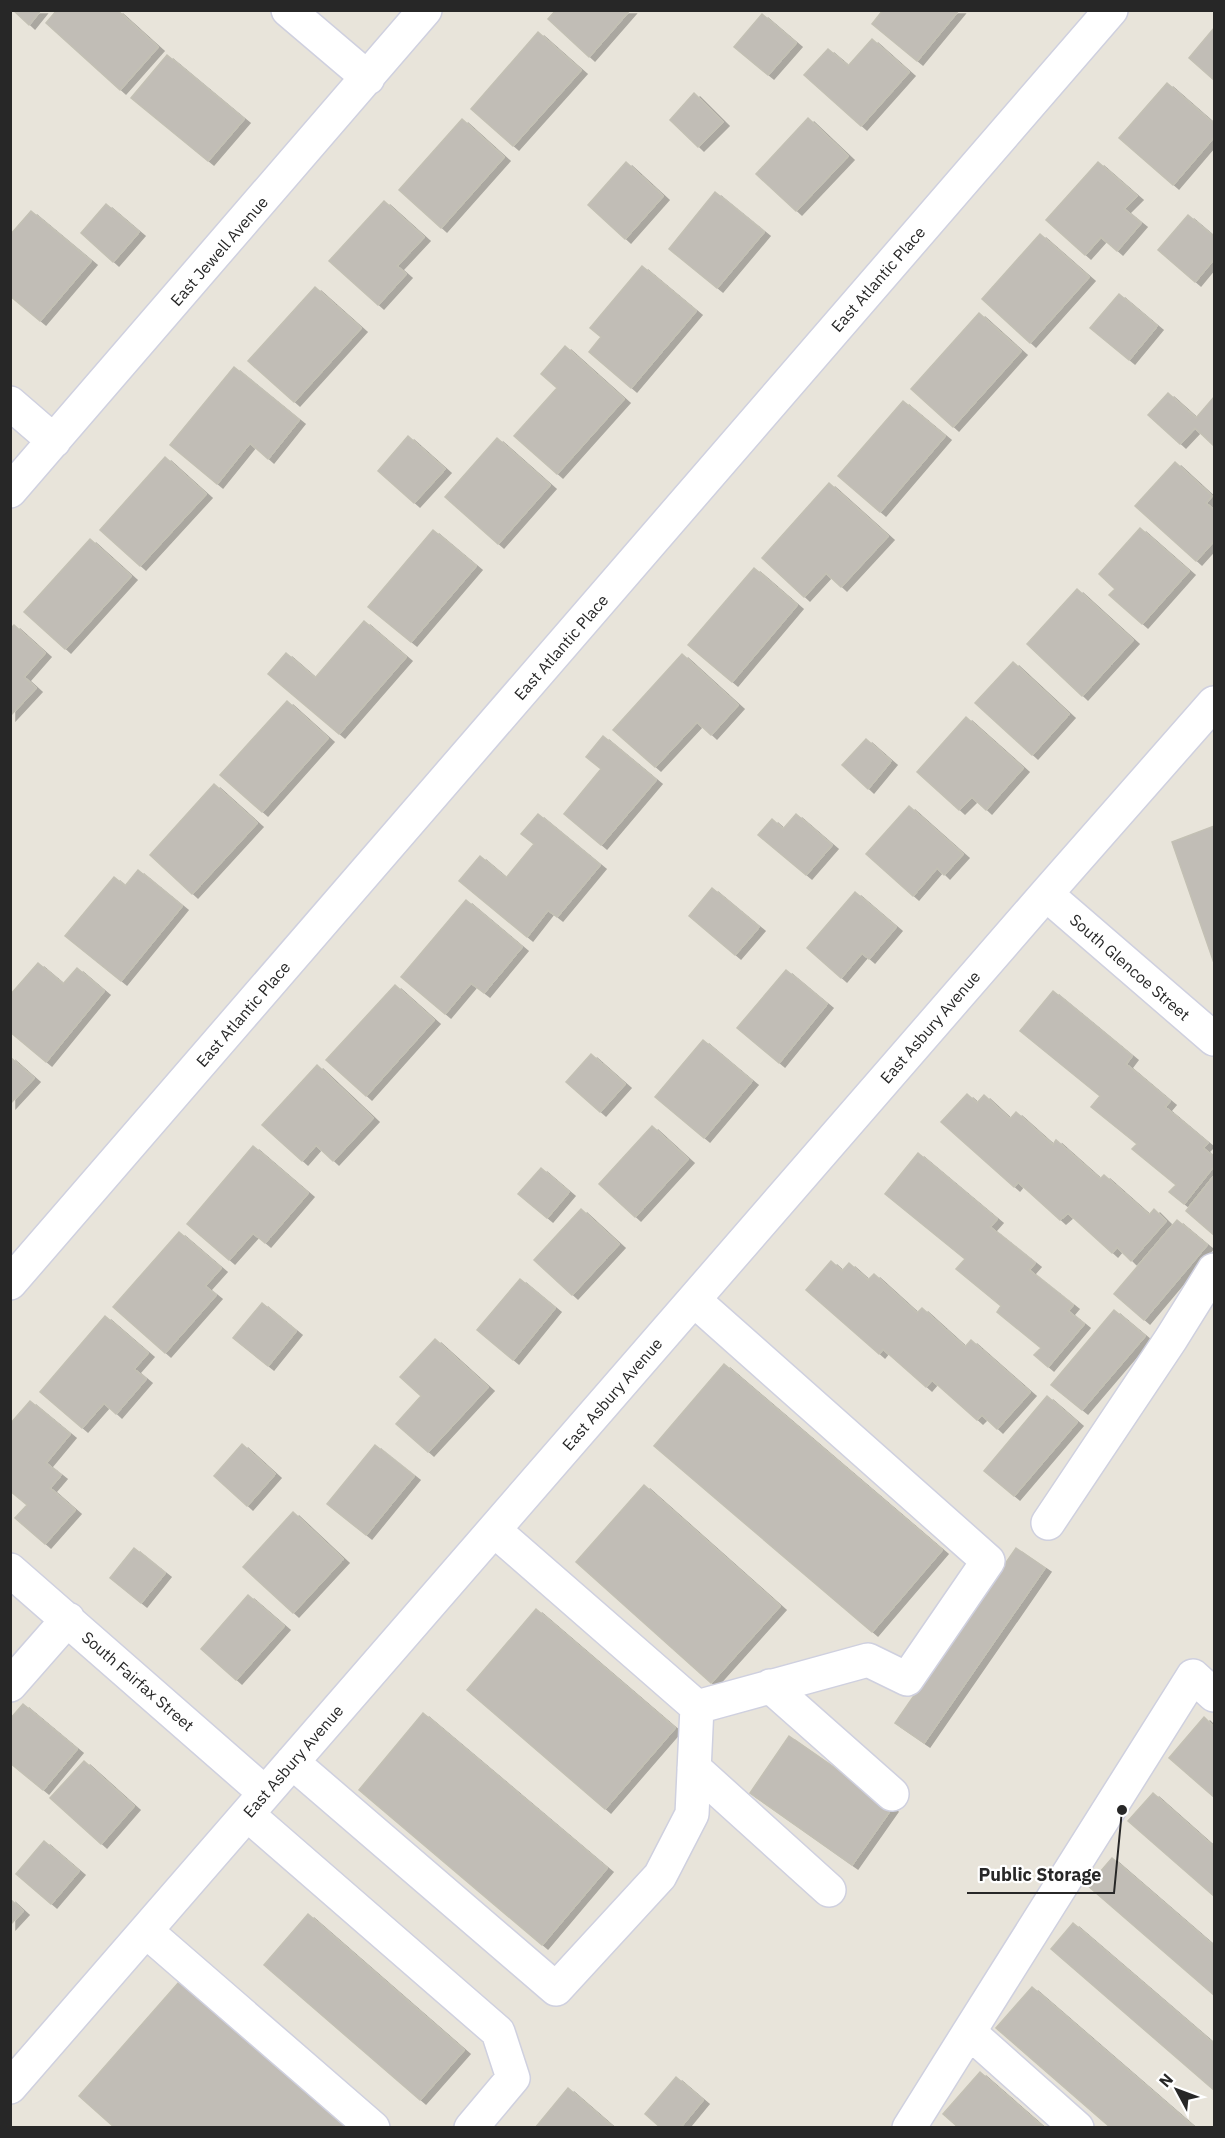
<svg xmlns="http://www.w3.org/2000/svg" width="1225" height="2138" font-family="'IBM Plex Sans',sans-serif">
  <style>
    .building { fill: #c1bdb6; stroke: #c3c0b4; stroke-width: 1.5; filter: url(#shadow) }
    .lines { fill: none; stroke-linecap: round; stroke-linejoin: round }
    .minor-casing { stroke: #cfd0df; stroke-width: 36 }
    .minor { stroke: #fff; stroke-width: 33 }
    .labels { text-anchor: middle; stroke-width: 4.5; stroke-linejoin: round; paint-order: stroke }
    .street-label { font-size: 16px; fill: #272727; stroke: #fff }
    .leader { fill: none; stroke: #272727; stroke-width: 2 }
    .callout-dot { fill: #272727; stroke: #fff; stroke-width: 2 }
    .callout-label { font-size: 18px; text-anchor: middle; font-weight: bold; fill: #272727; stroke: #fff; stroke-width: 4.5; stroke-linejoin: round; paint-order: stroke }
  </style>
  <defs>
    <filter id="shadow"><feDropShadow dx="6" dy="4" stdDeviation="0" flood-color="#0004"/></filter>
  </defs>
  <rect width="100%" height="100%" fill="#e8e4da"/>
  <path class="building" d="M 13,10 L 41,10 L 29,25 Z
    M 57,10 L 117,10 L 158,47 L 120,90 L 46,23 Z
    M 556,10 L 630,10 L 589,57 L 548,19 Z
    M 883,10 L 959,10 L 917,61 L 872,24 Z
    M 762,14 L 796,43 L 768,75 L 734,47 Z
    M 1214,28 L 1214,80 L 1189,58 Z
    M 538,32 L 581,70 L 513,146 L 471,109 Z
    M 872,39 L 909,72 L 861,126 L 804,75 L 828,49 L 848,66 Z
    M 167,55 L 244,119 L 208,161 L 131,98 Z
    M 1167,83 L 1214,124 L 1214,137 L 1173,185 L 1119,138 Z
    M 694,93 L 723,122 L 698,147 L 670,120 Z
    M 808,118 L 848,156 L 796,211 L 756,174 Z
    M 462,119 L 504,157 L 441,228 L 399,190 Z
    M 626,162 L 663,196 L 625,239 L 588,205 Z
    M 1098,162 L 1137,196 L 1124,209 L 1141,223 L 1117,251 L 1101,237 L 1085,255 L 1046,220 Z
    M 715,192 L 764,232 L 717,288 L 669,249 Z
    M 384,201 L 424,237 L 397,266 L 406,274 L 378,305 L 329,261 Z
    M 106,204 L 139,232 L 113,262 L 81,233 Z
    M 31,211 L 91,261 L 40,321 L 10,296 L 10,235 Z
    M 1188,215 L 1214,237 L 1214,259 L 1195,282 L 1158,250 Z
    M 1040,234 L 1089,277 L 1030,343 L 982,299 Z
    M 642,266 L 696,311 L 631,388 L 589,352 L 601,337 L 590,328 Z
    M 315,287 L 361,328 L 294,402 L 248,361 Z
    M 1119,294 L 1157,326 L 1129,360 L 1090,328 Z
    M 979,313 L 1021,351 L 953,427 L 911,389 Z
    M 565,346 L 624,399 L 557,474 L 514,436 L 557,388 L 541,374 Z
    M 234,367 L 299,420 L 268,459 L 250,443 L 217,484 L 170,445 Z
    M 1168,393 L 1196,418 L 1214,397 L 1214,446 L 1195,428 L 1180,444 L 1148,415 Z
    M 903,401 L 945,436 L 880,512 L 838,476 Z
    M 408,436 L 445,469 L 414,503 L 378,471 Z
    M 497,438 L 550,485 L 498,544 L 445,497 Z
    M 165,457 L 206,494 L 140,566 L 100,530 Z
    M 1175,462 L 1212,496 L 1206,503 L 1214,510 L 1214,541 L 1196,561 L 1135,506 Z
    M 829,483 L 888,536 L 841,587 L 826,573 L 804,597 L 762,558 Z
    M 1140,528 L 1189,571 L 1142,624 L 1109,595 L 1115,589 L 1099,574 Z
    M 433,530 L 476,566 L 411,642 L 368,607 Z
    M 90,539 L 131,576 L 65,649 L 24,612 Z
    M 754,568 L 797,605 L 732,682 L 688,645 Z
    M 1077,589 L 1133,640 L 1082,696 L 1027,644 Z
    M 364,621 L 406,657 L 339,734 L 268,674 L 286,653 L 315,678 Z
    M 14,625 L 45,653 L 24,677 L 36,688 L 10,716 L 10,629 Z
    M 682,654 L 738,705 L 711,735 L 697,722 L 655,767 L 613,730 Z
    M 1013,662 L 1069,714 L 1032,755 L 975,703 Z
    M 287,701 L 328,738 L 262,812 L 220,775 Z
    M 966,717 L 1023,768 L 986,810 L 972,797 L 959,810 L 917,772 Z
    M 603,736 L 656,780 L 601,845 L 564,814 L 601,769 L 586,757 Z
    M 866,739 L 891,761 L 868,789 L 842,765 Z
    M 214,784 L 257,823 L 192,894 L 150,855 Z
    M 909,806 L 963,854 L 944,875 L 937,868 L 913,896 L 866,854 Z
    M 538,814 L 600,865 L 557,917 L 548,910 L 527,937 L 459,881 L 480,856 L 506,878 L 534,844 L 521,834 Z
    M 796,814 L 832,845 L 806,875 L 758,835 L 772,819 L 783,829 Z
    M 1214,826 L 1214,963 L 1172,842 Z
    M 138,870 L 182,906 L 121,981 L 65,936 L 114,877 L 125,886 Z
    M 712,888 L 759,927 L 735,955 L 689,916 Z
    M 855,892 L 896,927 L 869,959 L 862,953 L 841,978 L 807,948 Z
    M 466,900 L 522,947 L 484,993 L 471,983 L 445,1014 L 401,977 Z
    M 38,963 L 63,984 L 77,968 L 104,991 L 46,1062 L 10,1032 L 10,995 Z
    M 786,970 L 827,1004 L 779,1063 L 737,1028 Z
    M 395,985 L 434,1020 L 366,1096 L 326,1060 Z
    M 1053,991 L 1132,1056 L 1126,1064 L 1170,1101 L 1165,1107 L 1208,1143 L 1203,1148 L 1214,1157 L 1214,1166 L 1184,1204 L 1169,1192 L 1176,1185 L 1132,1149 L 1137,1144 L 1091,1107 L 1100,1096 L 1020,1031 Z
    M 703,1040 L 752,1081 L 704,1138 L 655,1097 Z
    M 591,1054 L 625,1084 L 600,1112 L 566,1082 Z
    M 10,1057 L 34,1078 L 10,1104 Z
    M 317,1065 L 373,1118 L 333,1161 L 316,1145 L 302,1161 L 262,1125 Z
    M 967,1094 L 977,1103 L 984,1095 L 1010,1119 L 1016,1112 L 1053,1145 L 1056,1140 L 1100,1179 L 1104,1175 L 1149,1215 L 1154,1209 L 1166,1221 L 1131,1261 L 1117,1247 L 1112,1253 L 1068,1213 L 1060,1220 L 1018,1182 L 1014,1187 L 941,1122 Z
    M 652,1126 L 688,1159 L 635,1217 L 599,1184 Z
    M 253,1146 L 308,1193 L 265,1243 L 253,1233 L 229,1260 L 187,1224 Z
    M 918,1153 L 997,1219 L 990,1227 L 1035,1263 L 1029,1270 L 1073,1305 L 1068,1311 L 1084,1324 L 1048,1367 L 1034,1355 L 1041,1348 L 997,1312 L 1001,1306 L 956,1269 L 965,1259 L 885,1194 Z
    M 541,1168 L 569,1192 L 547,1218 L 518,1194 Z
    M 1214,1176 L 1214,1235 L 1186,1211 Z
    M 581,1209 L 619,1244 L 572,1295 L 534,1260 Z
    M 1177,1220 L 1207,1245 L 1144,1320 L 1114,1294 Z
    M 179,1232 L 221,1268 L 205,1286 L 216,1295 L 165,1353 L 113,1307 Z
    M 831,1261 L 842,1271 L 849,1263 L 868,1280 L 874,1274 L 917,1313 L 922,1308 L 965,1347 L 971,1340 L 1030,1392 L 997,1429 L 982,1415 L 977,1420 L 932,1380 L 926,1387 L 883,1349 L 879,1354 L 806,1290 Z
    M 520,1279 L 555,1308 L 513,1360 L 477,1330 Z
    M 262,1303 L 296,1331 L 268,1366 L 233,1338 Z
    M 1114,1310 L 1145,1336 L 1082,1410 L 1051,1385 Z
    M 105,1316 L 148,1353 L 134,1369 L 146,1379 L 116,1414 L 104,1403 L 82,1428 L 40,1392 Z
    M 435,1339 L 488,1387 L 428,1452 L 396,1424 L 421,1396 L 400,1377 Z
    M 724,1364 L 942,1550 L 872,1632 L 654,1446 Z
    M 1047,1396 L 1077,1422 L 1014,1496 L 984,1471 Z
    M 30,1401 L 70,1434 L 46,1463 L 61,1475 L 50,1488 L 75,1510 L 45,1544 L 15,1518 L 27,1505 L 10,1491 L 10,1424 Z
    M 242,1444 L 275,1474 L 247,1506 L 214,1476 Z
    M 375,1445 L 414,1476 L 366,1535 L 327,1504 Z
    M 644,1485 L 780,1606 L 711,1683 L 576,1562 Z
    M 293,1512 L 343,1559 L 293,1613 L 243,1567 Z
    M 134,1548 L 165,1573 L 141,1603 L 110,1578 Z
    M 1016,1548 L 1045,1568 L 924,1743 L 895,1723 Z
    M 248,1595 L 284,1626 L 236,1680 L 201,1649 Z
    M 536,1609 L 675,1728 L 605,1809 L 467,1690 Z
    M 23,1704 L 77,1749 L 43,1790 L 10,1763 L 10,1719 Z
    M 423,1713 L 607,1868 L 542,1945 L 359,1790 Z
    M 1204,1717 L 1214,1727 L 1214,1797 L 1169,1758 Z
    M 789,1736 L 892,1808 L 852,1865 L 750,1793 Z
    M 84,1761 L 134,1806 L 101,1844 L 50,1798 Z
    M 1153,1793 L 1214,1847 L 1214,1896 L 1128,1821 Z
    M 44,1841 L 79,1871 L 51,1904 L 16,1874 Z
    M 1112,1858 L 1214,1946 L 1214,1995 L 1088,1886 Z
    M 10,1899 L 23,1911 L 10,1925 Z
    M 308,1914 L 464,2050 L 420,2100 L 264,1965 Z
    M 1073,1923 L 1214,2044 L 1214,2090 L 1051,1949 Z
    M 179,1982 L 347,2128 L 115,2128 L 79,2096 Z
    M 1032,1987 L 1195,2128 L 1111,2128 L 996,2028 Z
    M 980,2072 L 1044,2128 L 959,2128 L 943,2114 Z
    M 676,2077 L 703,2100 L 680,2128 L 661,2128 L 645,2114 Z
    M 568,2088 L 614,2128 L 535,2128 Z"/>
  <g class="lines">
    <defs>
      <path id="minor" d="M 288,10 L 368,78
        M 10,403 L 54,441
        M 10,491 L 425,10
        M 1046,894 L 1214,1039
        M 10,1283 L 1111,10
        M 1048,1523 L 1171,1339 L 1214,1270
        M 494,1530 L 697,1707
        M 10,1570 L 265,1793
        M 10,1685 L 68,1619
        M 770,1686 L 892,1794
        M 292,1762 L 556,1989 L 660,1876 L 692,1814 L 697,1707 L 868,1660 L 907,1679 L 988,1561 L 694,1300
        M 694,1768 L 829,1890
        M 247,1814 L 498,2032 L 513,2078 L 471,2128
        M 146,1931 L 373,2128
        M 969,2032 L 1193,1676 L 1214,1695
        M 10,2087 L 1046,894 L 1214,703
        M 909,2128 L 969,2032 L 1077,2128"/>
    </defs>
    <use href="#minor" class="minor-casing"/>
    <use href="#minor" class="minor"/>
  </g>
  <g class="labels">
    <g class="street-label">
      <text transform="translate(219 251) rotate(-49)" y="6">East Jewell Avenue</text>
      <text transform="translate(878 279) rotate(-49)" y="6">East Atlantic Place</text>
      <text transform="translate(561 647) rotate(-49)" y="6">East Atlantic Place</text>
      <text transform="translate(1130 967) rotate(41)" y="6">South Glencoe Street</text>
      <text transform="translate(243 1014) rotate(-49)" y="6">East Atlantic Place</text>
      <text transform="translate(930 1027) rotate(-49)" y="6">East Asbury Avenue</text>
      <text transform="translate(612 1394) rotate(-49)" y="6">East Asbury Avenue</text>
      <text transform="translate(138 1681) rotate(41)" y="6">South Fairfax Street</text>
      <text transform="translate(293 1761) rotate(-49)" y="6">East Asbury Avenue</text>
    </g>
  </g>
  <path class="leader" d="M1122 1810L1114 1893H967"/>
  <circle class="callout-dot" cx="1122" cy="1810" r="6"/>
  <g class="callout-label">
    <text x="1040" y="1881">Public Storage</text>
  </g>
  <rect width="1225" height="2138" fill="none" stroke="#272727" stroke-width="24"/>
  <g transform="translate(1177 2090) rotate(311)" stroke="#ffffff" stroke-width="4.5" paint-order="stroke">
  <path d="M0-4.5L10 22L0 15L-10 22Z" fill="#272727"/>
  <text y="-9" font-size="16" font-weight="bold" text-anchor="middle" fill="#272727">N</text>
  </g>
</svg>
